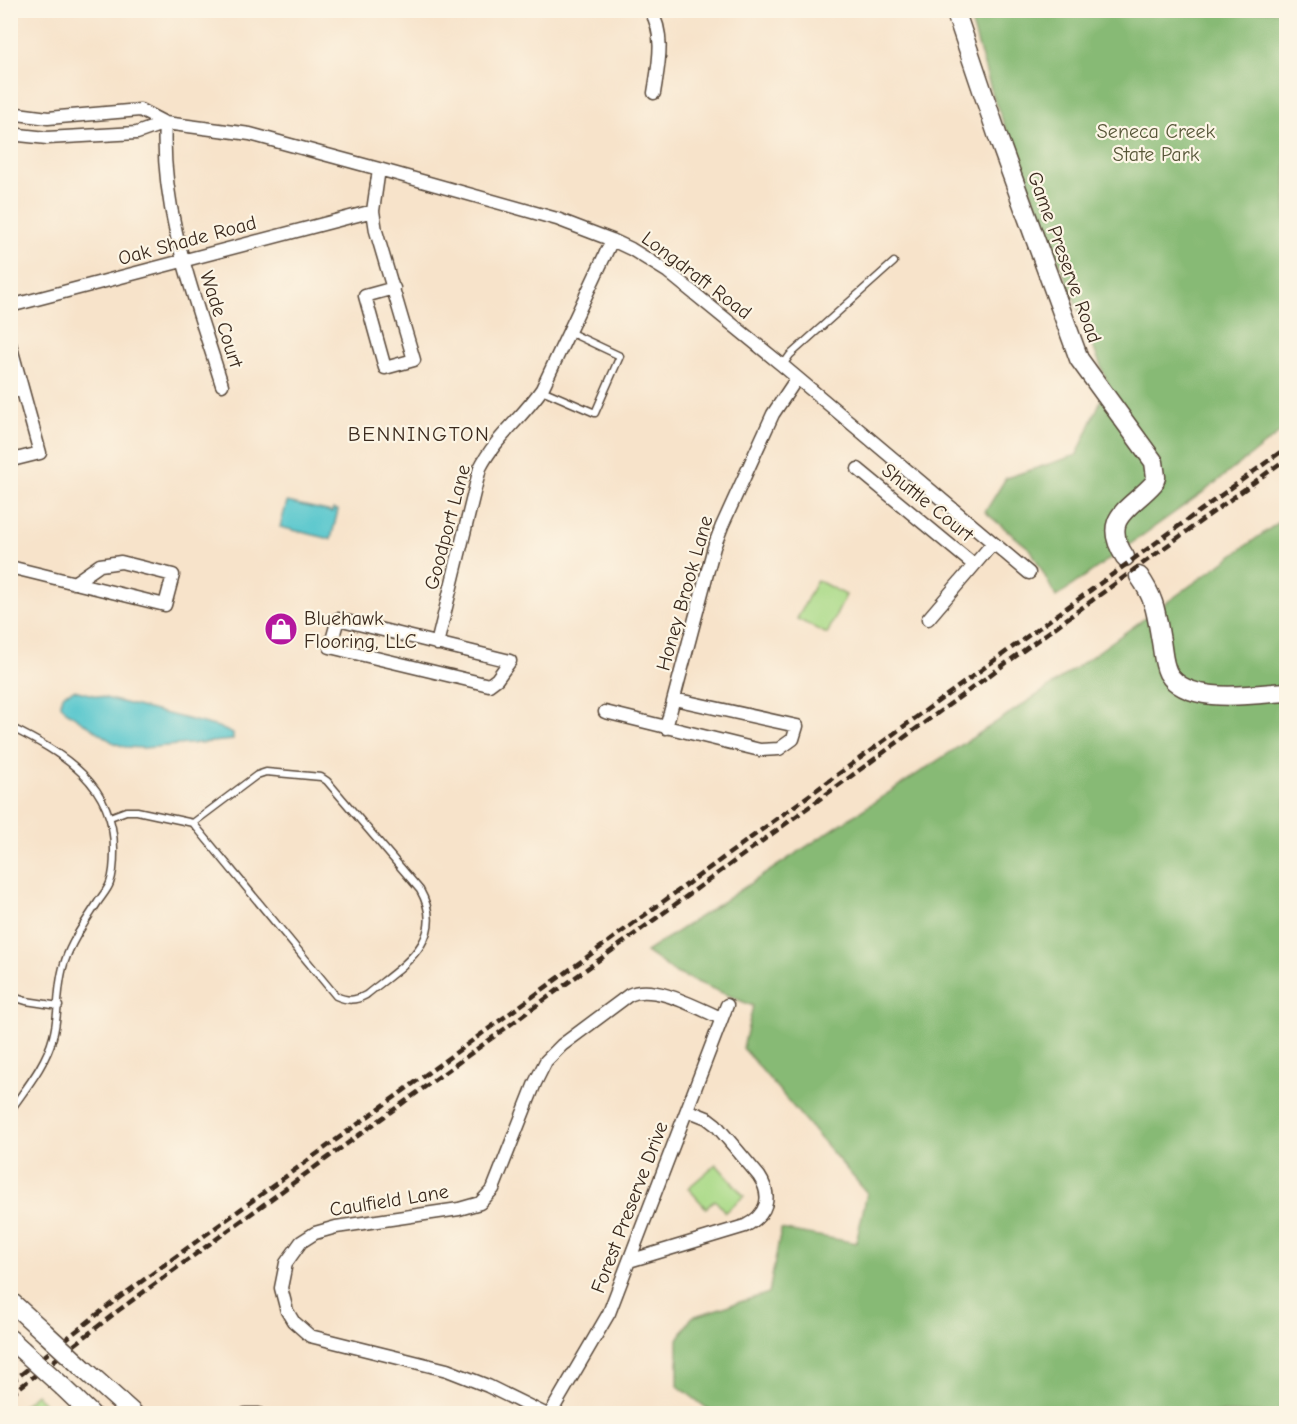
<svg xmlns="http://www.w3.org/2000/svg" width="1297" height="1424" font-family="'Comic Neue',sans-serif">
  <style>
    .green { fill: #aada88; stroke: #728253; stroke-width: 1.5 }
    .forest { fill: #87ba74; stroke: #617249; stroke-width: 1.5 }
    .water { fill: #5bc8ce; stroke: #4b7976; stroke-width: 1.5 }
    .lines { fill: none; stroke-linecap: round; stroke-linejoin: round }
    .lane-casing { stroke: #574638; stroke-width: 9 }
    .street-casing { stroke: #574638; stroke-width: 15 }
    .secondary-casing { stroke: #574638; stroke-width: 21 }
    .lane { stroke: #fff; stroke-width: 6 }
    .street { stroke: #fff; stroke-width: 12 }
    .secondary { stroke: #fff; stroke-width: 18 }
    .rail { stroke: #3b2a1e; stroke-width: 4.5; stroke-dasharray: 9 4.5; stroke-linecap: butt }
    .secondary-bridge-casing { stroke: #574638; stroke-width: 21; stroke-linecap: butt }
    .secondary-bridge { stroke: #fff; stroke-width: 18 }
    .labels { text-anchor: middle; stroke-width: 4.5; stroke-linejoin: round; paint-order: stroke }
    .park-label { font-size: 20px; fill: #575638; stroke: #fcf5e5 }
    .street-label { font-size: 20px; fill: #3b2a1e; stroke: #fcf5e5 }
    .poi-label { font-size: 20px; fill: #3b2a1e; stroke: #fcf5e5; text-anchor: start }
    .neighbourhood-label { font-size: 21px; letter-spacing: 1.5px; fill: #3b2a1e; stroke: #fcf5e5 }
  </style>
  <rect width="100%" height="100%" fill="#fcf5e5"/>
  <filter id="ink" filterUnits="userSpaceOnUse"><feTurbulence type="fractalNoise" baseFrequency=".0167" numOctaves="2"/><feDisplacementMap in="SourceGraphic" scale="12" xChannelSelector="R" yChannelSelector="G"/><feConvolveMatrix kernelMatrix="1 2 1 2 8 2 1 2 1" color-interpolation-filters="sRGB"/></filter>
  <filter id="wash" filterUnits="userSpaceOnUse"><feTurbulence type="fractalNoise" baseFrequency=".008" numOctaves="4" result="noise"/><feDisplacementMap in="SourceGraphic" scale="24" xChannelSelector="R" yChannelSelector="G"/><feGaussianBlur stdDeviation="1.35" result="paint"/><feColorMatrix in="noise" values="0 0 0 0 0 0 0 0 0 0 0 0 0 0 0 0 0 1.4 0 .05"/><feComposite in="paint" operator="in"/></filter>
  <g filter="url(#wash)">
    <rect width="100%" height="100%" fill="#f7e3ca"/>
    <path class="green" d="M 817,580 L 846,595 L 827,634 L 797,619 Z
      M 716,1164 L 744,1196 L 725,1212 L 715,1200 L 706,1208 L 688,1188 Z
      M 36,1394 L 53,1413 L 14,1413 Z"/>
    <path class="forest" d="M 968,11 L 1286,11 L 1286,428 L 1202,493 L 1056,597 L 1031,550 L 985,512 L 1006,478 L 1077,455 L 1108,384 L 994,99 Z
      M 1286,517 L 1286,1413 L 713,1413 L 678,1386 L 678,1339 L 692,1317 L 769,1293 L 781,1229 L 856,1243 L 867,1193 L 743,1048 L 753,1006 L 676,973 L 646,952 L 1042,692 Z"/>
    <path class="water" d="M 287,502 L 332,512 L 333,509 L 338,510 L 331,539 L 280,527 Z
      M 74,690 L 218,727 L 233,734 L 233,740 L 143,748 L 125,747 L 114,743 L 66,711 L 60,703 L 64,694 Z"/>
  </g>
  <g filter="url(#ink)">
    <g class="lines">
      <defs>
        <path id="lane" d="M 10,18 L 12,10
          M 783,365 L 790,355 L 894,262
          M 542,390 L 595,413 L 620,356 L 569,332
          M 10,727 C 63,753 115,784 114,851 C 114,861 114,873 110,883 C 108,889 102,896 98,902 C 86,921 72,940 65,961 C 56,985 60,1012 53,1037 C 46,1064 26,1088 10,1111
          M 110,817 L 126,811 L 137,811 L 193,823 L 336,996 C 347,1001 355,1001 366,995 C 400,967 449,941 420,890 L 327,781 L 321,777 L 266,772 L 257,775 L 193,823
          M 10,996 L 26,1001 L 59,1006"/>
        <path id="street" d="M 650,10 C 666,34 658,67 654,93
          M 10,113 L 48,118 L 140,110 L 165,123 L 250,134 L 379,169 L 557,219 L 612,240 L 631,249 L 668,272 L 782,365 L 1029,573
          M 165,123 C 160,213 196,300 222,385
          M 10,134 L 47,138 L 137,133 L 165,123
          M 379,169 L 373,211 L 376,231 L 414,360 L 385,368 L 365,296 L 394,288
          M 10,306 L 373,211
          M 10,344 L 40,453 L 12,460 L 10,455
          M 10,392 L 22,389
          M 858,469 L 974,565
          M 10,567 L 165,605 L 173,575 L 121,562 L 100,565 L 74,583
          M 338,619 L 510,661 L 497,679 L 489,685 L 330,647 Z
          M 928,619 L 993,543
          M 437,644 L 480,468 C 495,438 523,417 542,389 L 612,240
          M 605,712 L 760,750 L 779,749 L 793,739 L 797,726 L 674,699
          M 666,728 L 714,547 L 722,526 L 773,414 L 797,378
          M 629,1261 L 745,1226 C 767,1215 773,1197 759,1176 L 716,1125 L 707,1118 L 687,1110
          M 245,1414 L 259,1414
          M 545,1414 L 488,1386 L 447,1370 L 310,1336 L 293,1321 L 287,1311 L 281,1288 L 286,1263 L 301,1242 L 315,1233 L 336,1227 L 459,1209 L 480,1203 L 493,1189 L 535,1083 L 546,1061 L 562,1045 L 629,995 C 654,983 697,1008 721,1018
          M 550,1414 L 609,1313 L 727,1005"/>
        <path id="secondary" d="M 955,10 L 999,140 L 1079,359 L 1154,462 L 1156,477 L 1154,483 C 1131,509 1099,517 1125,557
          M 1139,576 C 1156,600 1156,614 1161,641 C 1163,652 1163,663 1168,673 C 1187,706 1254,694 1286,692
          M 10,1301 L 45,1333
          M 10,1339 L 22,1350
          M 85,1370 L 134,1414
          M 63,1387 L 91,1414"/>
      </defs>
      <use href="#lane" class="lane-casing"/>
      <use href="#street" class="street-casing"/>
      <use href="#secondary" class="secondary-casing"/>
      <use href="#lane" class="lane"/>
      <use href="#street" class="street"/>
      <use href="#secondary" class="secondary"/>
      <path class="rail" d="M 10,1383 L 112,1303 L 1286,448
        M 10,1395 L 119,1310 L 1286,459"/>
      <defs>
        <path id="secondary-bridge" d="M 45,1333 L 85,1370
          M 22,1350 L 63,1387"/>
      </defs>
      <use href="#secondary-bridge" class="secondary-bridge-casing"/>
      <use href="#secondary-bridge" class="secondary-bridge"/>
    </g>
  </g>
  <defs>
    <symbol id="shop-disc" viewBox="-11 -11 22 22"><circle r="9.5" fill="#b5179e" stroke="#fcf5e5"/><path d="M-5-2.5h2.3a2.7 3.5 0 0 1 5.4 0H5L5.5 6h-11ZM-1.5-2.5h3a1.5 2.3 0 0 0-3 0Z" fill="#fff"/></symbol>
  </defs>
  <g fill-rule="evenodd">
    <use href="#shop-disc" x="262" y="610" width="38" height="38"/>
  </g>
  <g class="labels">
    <g class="park-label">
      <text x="1156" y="138">Seneca Creek<tspan x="1156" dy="23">State Park</tspan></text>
    </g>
    <g class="street-label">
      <text transform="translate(187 240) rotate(-15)" y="7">Oak Shade Road</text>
      <text transform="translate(1065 257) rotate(70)" y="7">Game Preserve Road</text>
      <text transform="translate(697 275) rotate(37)" y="7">Longdraft Road</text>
      <text transform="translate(222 319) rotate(72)" y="7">Wade Court</text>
      <text transform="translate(928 502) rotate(39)" y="7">Shuttle Court</text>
      <text transform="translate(447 527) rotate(-75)" y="7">Goodport Lane</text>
      <text transform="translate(684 593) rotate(-74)" y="7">Honey Brook Lane</text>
      <text transform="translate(389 1200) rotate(-9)" y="7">Caulfield Lane</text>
      <text transform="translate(629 1207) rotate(-69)" y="7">Forest Preserve Drive</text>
    </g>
    <g class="poi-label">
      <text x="304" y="625">Bluehawk<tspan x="304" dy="23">Flooring, LLC</tspan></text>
    </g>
    <g class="neighbourhood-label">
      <text x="419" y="441">BENNINGTON</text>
    </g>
  </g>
  <rect width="1297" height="1424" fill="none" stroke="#fcf5e5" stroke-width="36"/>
</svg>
